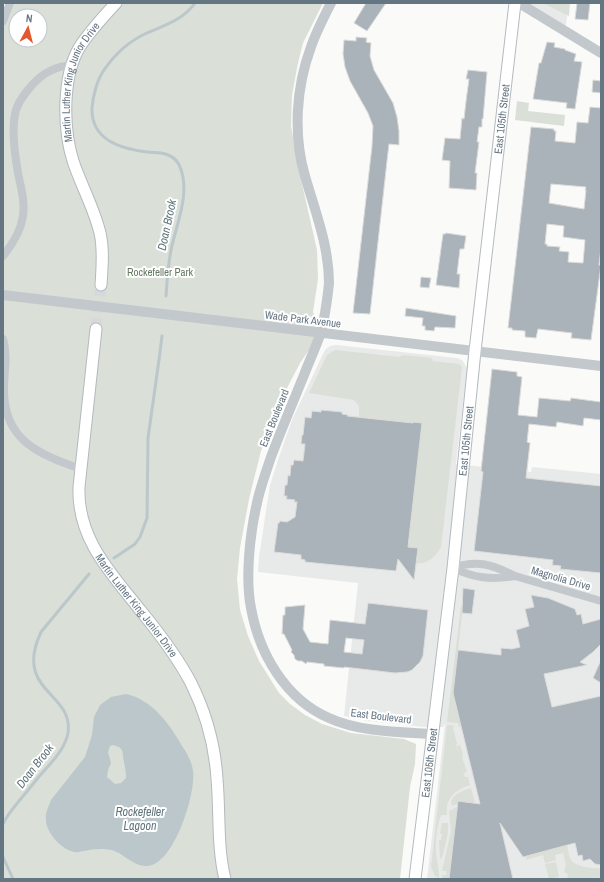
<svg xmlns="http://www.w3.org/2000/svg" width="604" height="882" font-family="'Archivo Narrow',sans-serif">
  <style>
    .built { fill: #e8e9e9 }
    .green { fill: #dadfd7; fill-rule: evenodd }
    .water { fill: #bbc7cb; fill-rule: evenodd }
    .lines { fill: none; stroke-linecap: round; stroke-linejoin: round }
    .stream { stroke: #bbc7cb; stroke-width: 3 }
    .building { fill: #aab3b9; stroke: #dcdcda; fill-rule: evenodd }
    .secondary-tunnel { stroke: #d5d9db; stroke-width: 11; stroke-dasharray: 11 5.5; stroke-linecap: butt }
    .secondary-casing { stroke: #b3babf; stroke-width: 13 }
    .minor { stroke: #c3c8cc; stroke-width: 8 }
    .tertiary { stroke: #c3c8cc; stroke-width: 10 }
    .secondary { stroke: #fff; stroke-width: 11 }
    .labels { text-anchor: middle; stroke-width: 4; stroke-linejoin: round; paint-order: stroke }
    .street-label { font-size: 11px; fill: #657683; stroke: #fff }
    .park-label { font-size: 11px; fill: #687a64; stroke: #fff }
    .water-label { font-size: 12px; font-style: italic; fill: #60757c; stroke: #fff }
  </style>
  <rect width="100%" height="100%" fill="#fafaf8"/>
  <path class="built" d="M 519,3 L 569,3 L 565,31 Z
    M 336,345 L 457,358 L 462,360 L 467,368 L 456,464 L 531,472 L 532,467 L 601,474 L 601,879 L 427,879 L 445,724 L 443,727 L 424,727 L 368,721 L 344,716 L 358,583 L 258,572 L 259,557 L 270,485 L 279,457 L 292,420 L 322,356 L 325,350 L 330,346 Z"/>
  <path class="green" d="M 10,3 L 323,3 L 303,43 L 298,63 L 292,95 L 291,126 L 299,171 L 317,250 L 318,279 L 313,312 L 321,333 L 300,363 L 284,394 L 261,451 L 249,499 L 240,548 L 237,579 L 240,610 L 248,636 L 259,661 L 279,693 L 290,704 L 305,715 L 322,724 L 351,733 L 404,739 L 416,744 L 415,764 L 410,787 L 400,879 L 3,879 L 3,21 ZM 16,16 L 40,16 L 40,40 L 16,40 Z
    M 543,3 L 570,3 L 569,16 Z
    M 517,101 L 529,103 L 528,111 L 565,115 L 564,126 L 515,120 Z
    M 335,350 L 400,357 L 402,355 L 432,358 L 433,361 L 459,364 L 462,367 L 441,547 C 436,556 427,565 416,563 L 408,547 L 421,423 L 414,422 L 413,423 L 359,417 L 359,406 L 354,400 L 309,393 L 327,355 Z
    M 461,606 L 463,607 L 453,693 L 461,726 L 459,727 L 458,723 L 447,722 Z
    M 447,725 L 455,726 L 453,728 L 457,744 L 456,745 L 458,753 L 456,746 L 460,745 L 463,754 L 462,757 L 467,772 L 463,773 L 465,777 L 468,777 L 470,785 C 455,790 445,798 447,815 L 441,815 C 437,827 435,840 436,853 C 437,861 439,869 439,878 L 435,876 L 431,867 Z
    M 471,788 L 475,803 L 458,801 L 458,804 L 452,806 L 451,801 C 455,793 462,791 471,788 Z
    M 457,807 L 449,879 L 442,879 L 442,875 L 446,875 L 446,871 L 442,871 L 451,831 L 449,811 Z
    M 442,823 L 448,823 C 449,835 445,846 442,858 L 440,859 L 439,840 L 441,840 L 442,834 L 440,833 Z
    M 567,845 C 568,850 569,858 572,861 C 577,867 594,869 601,868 L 601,877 L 595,879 L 567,879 L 568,874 L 564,872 L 566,865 L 563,853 L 555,855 L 556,860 L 545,863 L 543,855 L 526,860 L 527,856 Z
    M 556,862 L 559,877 L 549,879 L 545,864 Z"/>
  <path class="water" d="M 126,694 C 151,699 170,724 182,746 C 187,753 192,762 193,771 C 196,793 176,857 152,865 C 135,870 125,853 111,850 C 103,848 92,849 84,851 C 80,851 78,853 75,852 C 63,851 46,833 46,820 C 45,813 49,806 51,800 L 85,757 L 92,735 L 94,717 L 100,705 L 111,697 ZM 113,745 C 125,748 122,752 124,762 C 125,767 126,772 126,778 L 121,783 L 115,784 L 107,777 L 108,770 L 111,763 L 108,752 L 110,746 Z"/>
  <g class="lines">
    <path class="stream" d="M 166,296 C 167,281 168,265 171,250 C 176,225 191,193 180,167 C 178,161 173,157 168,155 C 161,152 154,153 147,152 C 120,149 91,140 92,108 C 93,96 97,80 104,70 C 115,54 129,41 147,33 C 165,25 183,20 195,3
      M 114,558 L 135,544 L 140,537 L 147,518 L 148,438 L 159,360 L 162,336
      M 3,824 C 8,813 16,805 24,795 C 30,788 36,780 42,773 C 52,762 65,749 68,733 C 74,692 13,692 41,632 L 89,574
      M 3,857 L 13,879"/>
  </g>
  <path class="building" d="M 366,3 L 386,3 L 367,31 L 354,23 Z
    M 577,3 L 590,3 L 588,20 L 575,19 Z
    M 356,37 L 367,38 L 366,42 L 371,43 L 370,56 L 374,70 L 393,103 L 397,117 L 399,131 L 399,145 L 389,144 L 387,161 L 370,314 L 353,313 L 372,146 L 373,126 L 368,113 L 350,81 L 345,67 L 343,54 L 344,40 L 356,41 Z
    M 547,42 L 555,43 L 554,47 L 565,49 L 565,50 L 576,54 L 574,61 L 582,62 L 575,109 L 566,108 L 567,103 L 533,99 L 539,63 L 541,63 Z
    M 468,70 L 487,72 L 483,119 L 482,119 L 482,127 L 479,127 L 477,142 L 479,142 L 475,173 L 477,173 L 476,190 L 449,188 L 450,161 L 442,160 L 445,138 L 460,139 L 462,118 L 464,119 L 466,101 L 469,79 L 466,79 Z
    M 593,80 L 601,81 L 601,93 L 592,92 Z
    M 590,107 L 601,108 L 601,248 L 599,265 L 601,265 L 591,340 L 571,338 L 572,333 L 538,329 L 536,338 L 525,337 L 525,331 L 512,330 L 512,328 L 508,328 L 531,127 L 554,129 L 554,131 L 556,131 L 555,141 L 575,143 L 577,122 L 588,123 ZM 551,184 L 586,187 L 585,190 L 586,190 L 584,209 L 549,203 ZM 547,224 L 564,226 L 563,237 L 585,240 L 583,263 L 568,262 L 569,252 L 559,251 L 560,247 L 547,246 L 547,244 L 545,244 Z
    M 446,233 L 466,236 L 464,249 L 460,249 L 457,274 L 460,274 L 459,288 L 436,285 L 443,234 L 445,234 Z
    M 421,277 L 431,278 L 429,288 L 420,287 Z
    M 406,308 L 456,316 L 455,328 L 435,327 L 434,331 L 425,330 L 425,326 L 422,326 L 423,318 L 405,316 Z
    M 492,369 L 517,372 L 517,376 L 522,377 L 518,415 L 537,417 L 539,398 L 570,401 L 571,398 L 601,402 L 601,420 L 584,418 L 583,426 L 557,422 L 556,427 L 529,424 L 527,442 L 530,443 L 526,478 L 601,486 L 601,573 L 560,569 L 561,566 L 552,565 L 553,560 L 474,551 L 483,472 L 481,471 Z
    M 321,410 L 342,412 L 342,414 L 348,415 L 347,416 L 413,423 L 413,422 L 422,423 L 408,547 L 418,548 L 414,580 L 398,559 L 396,571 L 305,562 L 305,560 L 301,559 L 301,555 L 274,552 L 278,523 L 279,523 L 280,521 L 287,522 L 295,517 L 297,502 L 294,502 L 295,500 L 286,499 L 287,496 L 284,496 L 285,485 L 287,485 L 288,475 L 290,476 L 291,465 L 293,465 L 294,460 L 303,461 L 305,444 L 301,444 L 302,435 L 303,435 L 305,417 L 311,418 L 312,411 L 321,412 Z
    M 463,588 L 475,590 L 472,614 L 462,613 Z
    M 531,595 L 548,598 L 575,609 L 577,615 L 581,614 L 583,624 L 601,619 L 601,644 L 593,652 L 580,662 L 587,665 L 544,674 L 552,707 L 601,696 L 601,865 L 595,864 L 590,859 L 583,861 L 582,855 L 578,856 L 575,843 L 523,857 L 500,823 L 513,879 L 449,879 L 458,801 L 480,804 L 453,693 L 458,650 L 501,655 L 501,648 L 512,649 L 520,647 L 516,630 L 529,626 L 525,609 L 534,607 Z
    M 368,603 L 428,610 L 423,656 L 420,662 L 412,670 L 407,672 L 395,673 L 344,667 L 344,668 L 324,666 L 324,664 L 307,662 L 306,664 L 302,661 L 298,661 L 295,659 L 294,655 L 291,652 L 292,650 L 284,634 L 282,634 L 283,615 L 285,615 L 285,607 L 305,605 L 303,629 L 310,642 L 328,644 L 330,620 L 365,624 ZM 346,638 L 364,640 L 362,654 L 344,652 Z
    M 601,660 L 601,683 L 593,678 Z"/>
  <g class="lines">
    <path class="secondary-tunnel" d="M 96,329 L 101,285"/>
    <defs>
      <g id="secondary">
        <path id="s1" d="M 101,285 C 102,268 104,250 100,233 C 94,208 81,185 73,161 C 63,129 62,78 79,48 C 89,32 103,17 116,3"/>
        <path id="s2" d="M 96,329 L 79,487 C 77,539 111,573 141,611 C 159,633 178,658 191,683 C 206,713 215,747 217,779 C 220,812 217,847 225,879"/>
        <path id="s3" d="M 415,879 L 453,568 L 475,351 L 515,3"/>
      </g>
    </defs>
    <use href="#secondary" class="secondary-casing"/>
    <path class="minor" d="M 3,21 L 10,3
      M 3,256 C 12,245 21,230 23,216 C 25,201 21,188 18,173 C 15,156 11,127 16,110 C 19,100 26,92 33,84 C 44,72 56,66 73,65
      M 3,339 C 8,356 4,371 4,388 C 3,440 38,454 81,469
      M 453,568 C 477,559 493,565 515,576 L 601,601
      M 453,568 C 474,578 491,580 515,576"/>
    <path class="tertiary" d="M 331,3 C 324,17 316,32 311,47 C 296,87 293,135 305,176 C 315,211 329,246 329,283 C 328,294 324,324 320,335 C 315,349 309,362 304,375 C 293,402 281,430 271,457 C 266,472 260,488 257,503 C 250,533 245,578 251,608 C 259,653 285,699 329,718 C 359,732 399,732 432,734
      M 519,3 L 601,53
      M 3,295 L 601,366"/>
    <use href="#secondary" class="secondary"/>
  </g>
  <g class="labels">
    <g class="street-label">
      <text dy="4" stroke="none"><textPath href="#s1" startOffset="212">Martin Luther King Junior Drive</textPath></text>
      <text dy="4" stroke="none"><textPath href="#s3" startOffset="765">East 105th Street</textPath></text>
      <text transform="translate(303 319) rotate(7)" y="4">Wade Park Avenue</text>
      <text transform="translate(274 418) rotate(-68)" y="4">East Boulevard</text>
      <text dy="4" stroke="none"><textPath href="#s3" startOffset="441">East 105th Street</textPath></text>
      <text transform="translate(561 578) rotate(16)" y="4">Magnolia Drive</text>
      <text dy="4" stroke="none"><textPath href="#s2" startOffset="294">Martin Luther King Junior Drive</textPath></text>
      <text transform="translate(381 716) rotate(7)" y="4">East Boulevard</text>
      <text dy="4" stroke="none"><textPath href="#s3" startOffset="117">East 105th Street</textPath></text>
    </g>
    <g class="park-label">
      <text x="160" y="276">Rockefeller Park</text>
    </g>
    <g class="water-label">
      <text transform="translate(167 225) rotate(-78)" y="4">Doan Brook</text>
      <text transform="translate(35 766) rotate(-52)" y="4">Doan Brook</text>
      <text x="140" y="816">Rockefeller<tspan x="140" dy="14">Lagoon</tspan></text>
    </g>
  </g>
  <rect width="604" height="882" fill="none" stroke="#657683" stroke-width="8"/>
  <g transform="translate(28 28) rotate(7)"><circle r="19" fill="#ffffff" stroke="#c1c8cd"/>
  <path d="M0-3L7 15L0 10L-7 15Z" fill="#e4572e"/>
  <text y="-6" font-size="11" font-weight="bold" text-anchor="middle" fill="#657683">N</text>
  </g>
</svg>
